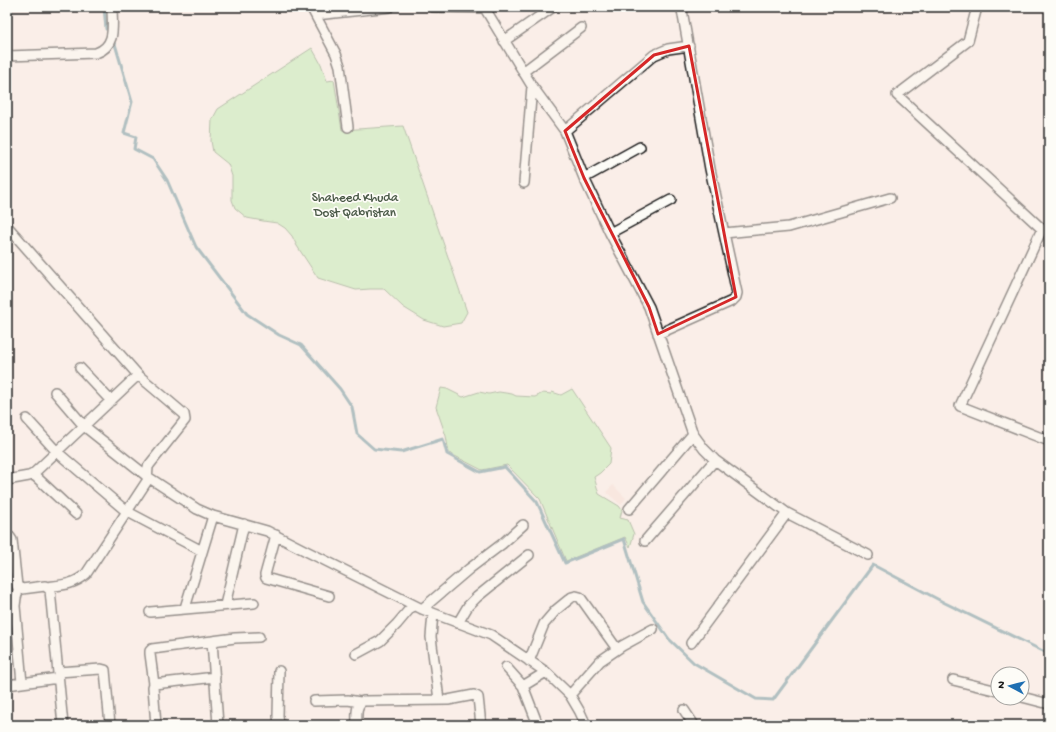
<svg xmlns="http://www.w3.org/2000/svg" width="1056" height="732" font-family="'Gochi Hand',sans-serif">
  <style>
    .built { fill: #f7ddd6 }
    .green { fill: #b9ecad; stroke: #6a8464 }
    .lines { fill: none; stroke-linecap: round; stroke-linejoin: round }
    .stream { stroke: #598692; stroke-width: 3 }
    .street-casing { stroke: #1c1c1c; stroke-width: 12 }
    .street { stroke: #fdfcf7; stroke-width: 9 }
    .marked { fill: none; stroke: #d62828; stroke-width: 3; stroke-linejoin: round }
    .labels { text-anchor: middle; stroke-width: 3.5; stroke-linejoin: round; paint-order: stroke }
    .park-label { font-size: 13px; fill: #4b5a48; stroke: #fdfcf7 }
  </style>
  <rect width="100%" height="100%" fill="#faeee8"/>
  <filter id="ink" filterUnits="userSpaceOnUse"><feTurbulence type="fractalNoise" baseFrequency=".025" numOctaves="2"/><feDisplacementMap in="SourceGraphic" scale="8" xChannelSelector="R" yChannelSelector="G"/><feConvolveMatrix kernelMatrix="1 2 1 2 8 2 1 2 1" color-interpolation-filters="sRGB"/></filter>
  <g filter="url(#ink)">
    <path class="built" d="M 613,485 L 626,498 L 621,505 L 606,492 Z"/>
    <path class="green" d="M 312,48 L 321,64 L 327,81 L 334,80 L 342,130 L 403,126 L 467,312 L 461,323 L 443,326 L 424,320 L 403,307 L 384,289 L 370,289 L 356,290 L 318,278 L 297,246 L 292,236 L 285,228 L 277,223 L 263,221 L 247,218 L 235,208 L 232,200 L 232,176 L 228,164 L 213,152 L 211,141 L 212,120 L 218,109 Z
      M 441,388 L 447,389 L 463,397 L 479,392 L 489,394 L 499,392 L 512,394 L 516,396 L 535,397 L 543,393 L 551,394 L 552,392 L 561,395 L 572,389 L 611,448 L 609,464 L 600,473 L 594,477 L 599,494 L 619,506 L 622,510 L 620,518 L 628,520 L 634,534 L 630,547 L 625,537 L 566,561 L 540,499 L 507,465 L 482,470 L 449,453 L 446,436 L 436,407 Z"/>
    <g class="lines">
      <path class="stream" d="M 104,7 L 106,29
        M 115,44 L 132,102 L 124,133 L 136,137 L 134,149 L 153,159 L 167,180 L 196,247 L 247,314 L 279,335 L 301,345 L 340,389 L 352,407 L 357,434 L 374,449 L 401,452 L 443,439 L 447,454 L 480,472 L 505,467 L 537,502 L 565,563 L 624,539 L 643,602 L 669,639 L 694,663 L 756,699 L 773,700 L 873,565 L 945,603 L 1049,654"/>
      <defs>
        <path id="street" d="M 311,7 L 336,54 L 340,66 L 348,127
          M 432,7 L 484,8
          M 484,7 L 532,86 L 565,131 L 584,178 L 610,233 L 649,307 L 693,434 L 704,449 L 715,460 L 787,513 L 868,555
          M 977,7 L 968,41 L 897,95 L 1042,229 L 960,406 L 1049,441
          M 316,15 L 390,7
          M 504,41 L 553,7
          M 7,56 L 96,53 C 117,46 112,25 112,7
          M 523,72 L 581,28
          M 565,131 L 654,55 L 668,49 L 689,46
          M 584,178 L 640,147
          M 524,183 L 532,86
          M 7,226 L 138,375 L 184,414 L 185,420 L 150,464 L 148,467 L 147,481 L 86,574 C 74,585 61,585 46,587
          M 610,233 L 671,200
          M 724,233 L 789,227 L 890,198
          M 658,334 L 732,301 L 736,297 L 737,293 L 710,169 L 682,10 L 680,7
          M 80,368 L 111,401
          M 55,392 L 84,426 L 148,477 L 197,509 L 213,516 L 267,531 L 308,552 L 422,609 L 491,635 L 546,672 L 570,695 L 580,712 L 586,725
          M 27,419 L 57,452 L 126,511 L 202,551
          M 33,474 L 76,514
          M 7,480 L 29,476 L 33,474 L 138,375
          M 629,509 L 693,434
          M 7,535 L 10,537 L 12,540 L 17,586 L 22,589 L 45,586 L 50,590 L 63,725
          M 276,535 L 265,575 L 266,578 L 329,596
          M 645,541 L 715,460
          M 19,587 L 16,598 L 15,606 L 22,683
          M 225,605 L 244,524
          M 185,608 L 213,516
          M 422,609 L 469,569 L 502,544 L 523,525
          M 150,612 L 254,603
          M 433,613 L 431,637 L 439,700
          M 458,623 L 468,606 L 477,597 L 529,555
          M 212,641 L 218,725
          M 691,643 L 787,513
          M 356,654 L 380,641 L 397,624 L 413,605
          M 529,661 L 544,624 L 556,610 L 572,597 L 576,596 L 580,597 L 617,649
          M 506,667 L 523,686 L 538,725
          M 279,671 L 278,716 L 279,725
          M 58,672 L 101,669 L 105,670 L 110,725
          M 953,680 L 998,691
          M 154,684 L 150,654 L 150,651 L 152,649 L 235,638 L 259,637
          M 7,685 L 58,678
          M 523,686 L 546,672
          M 570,695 L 600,661 L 622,646 L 653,629
          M 1022,697 L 1049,704
          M 314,701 L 348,700 L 360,702
          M 684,710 L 694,725
          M 156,725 L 153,687 L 154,684 L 215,677
          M 357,725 C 357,717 355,705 363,701 L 448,700 L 474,695 L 478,697 L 481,725"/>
      </defs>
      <use href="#street" class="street-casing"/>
      <use href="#street" class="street"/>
    </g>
  </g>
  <path d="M0 0H1056V732H0ZM 689,46 L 736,297 L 658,334 L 649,307 L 584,178 L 565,131 L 654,55 Z" fill="#faeee8" fill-opacity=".55" fill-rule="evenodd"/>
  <path class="marked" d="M 689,46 L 736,297 L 658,334 L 649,307 L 584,178 L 565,131 L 654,55 Z"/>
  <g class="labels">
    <g class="park-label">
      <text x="355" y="201">Shaheed Khuda<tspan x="355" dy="15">Dost Qabristan</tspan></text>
    </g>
  </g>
  <rect width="1056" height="732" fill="none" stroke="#fdfcf7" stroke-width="24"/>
  <rect x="12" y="12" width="1032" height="708" fill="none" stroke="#1c1c1c" stroke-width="1.5" filter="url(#ink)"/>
  <g transform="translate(1010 686) rotate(277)"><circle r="19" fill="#fdfcf7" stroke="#a3a29f"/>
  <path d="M0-3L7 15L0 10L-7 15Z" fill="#1f6fb2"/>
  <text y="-6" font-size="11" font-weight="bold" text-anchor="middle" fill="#1c1c1c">N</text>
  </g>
</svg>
